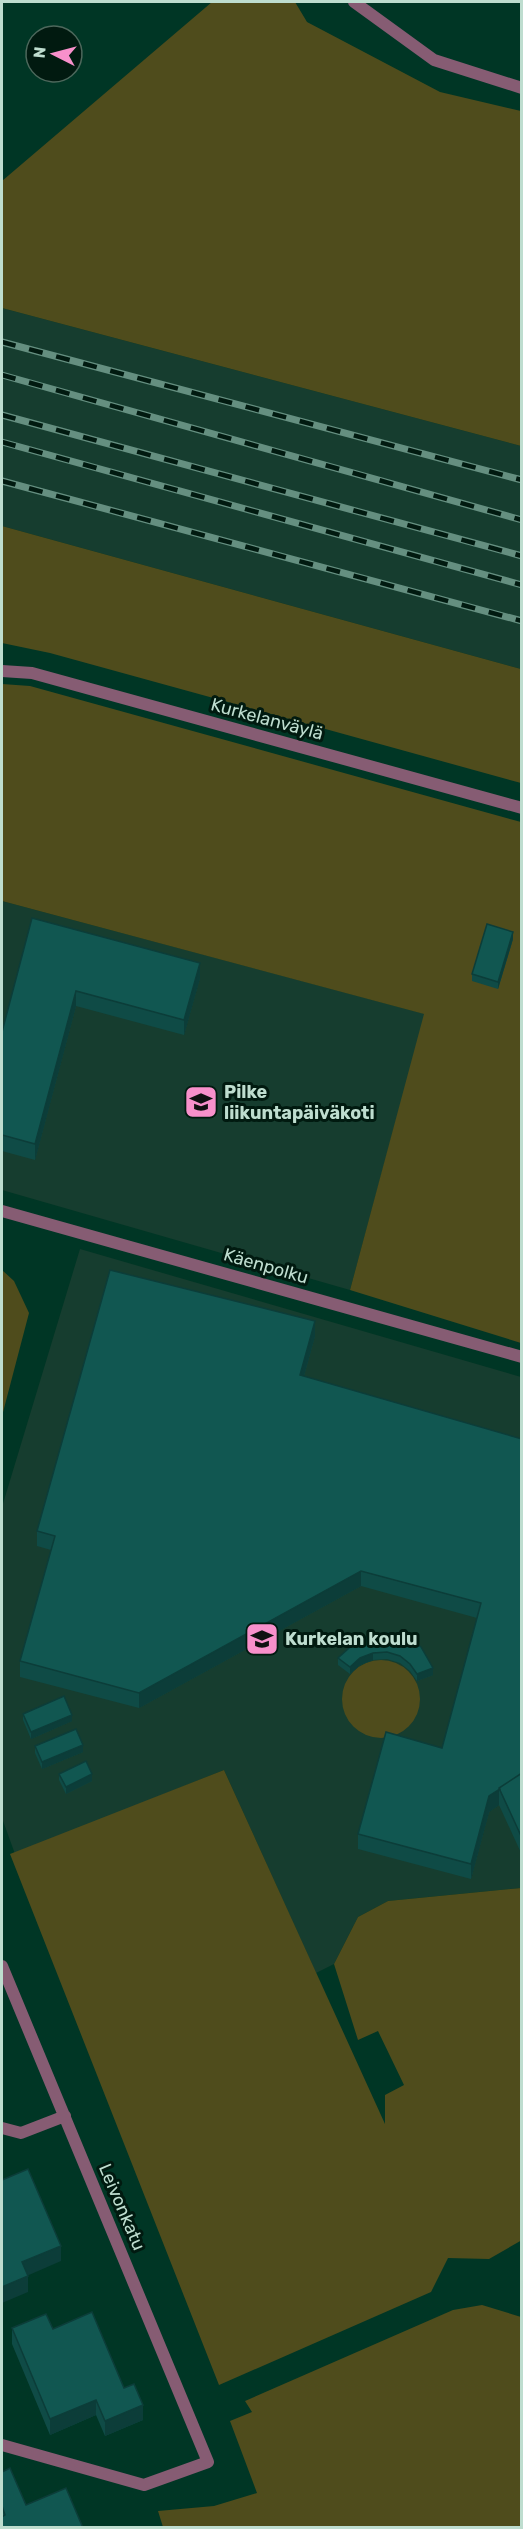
<svg xmlns="http://www.w3.org/2000/svg" width="523" height="2529" font-family="Rubik,sans-serif">
  <style>
    .built { fill: #163d2f }
    .green { fill: #4f4c1c }
    .lines { fill: none; stroke-linecap: round; stroke-linejoin: round }
    .street { stroke: #865c73; stroke-width: 12 }
    .rail-casing { stroke: #658f80; stroke-width: 7 }
    .rail { stroke: #011a10; stroke-width: 4.5; stroke-dasharray: 14; stroke-linecap: butt }
    .wall { fill: #0f4b46 }
    .shaded-wall { fill: #0c3d39 }
    .building { fill: #115751; stroke: #0c3d39; stroke-width: 1.5 }
    .labels { text-anchor: middle; stroke-width: 6; stroke-linejoin: round; paint-order: stroke }
    .street-label { font-size: 18px; fill: #beddcf; stroke: #011a10 }
    .poi-label { font-size: 18px; font-weight: bold; fill: #beddcf; stroke: #011a10; text-anchor: start }
  </style>
  <rect width="100%" height="100%" fill="#003625"/>
  <path class="built" d="M 2,308 L 521,446 L 521,669 L 2,526 Z
    M 2,901 L 425,1014 L 350,1290 L 2,1190 Z
    M 80,1249 L 521,1377 L 521,1888 L 388,1901 L 358,1917 L 334,1964 L 316,1973 L 224,1770 L 15,1854 L 2,1818 L 2,1507 Z"/>
  <path class="green" d="M 212,2 L 295,2 L 307,22 L 440,92 L 521,111 L 521,446 L 2,308 L 2,181 Z
    M 2,526 L 521,669 L 521,783 L 50,653 L 2,643 Z
    M 2,684 L 30,686 L 521,822 L 521,1343 L 350,1290 L 424,1014 L 2,901 Z
    M 2,1270 L 14,1281 L 29,1313 L 2,1416 Z
    M342 1699a39 39 0 1 1 78 0a39 39 0 1 1-78 0Z
    M 224,1770 L 385,2124 L 385,2095 L 404,2085 L 378,2031 L 358,2040 L 334,1964 L 358,1917 L 388,1901 L 521,1888 L 522,2240 L 489,2259 L 448,2258 L 431,2292 L 219,2385 L 10,1854 Z
    M 482,2305 L 521,2317 L 521,2527 L 163,2527 L 158,2511 L 214,2506 L 257,2493 L 230,2421 L 252,2412 L 245,2401 L 453,2310 Z"/>
  <g class="lines">
    <path class="street" d="M 354,2 L 434,60 L 522,88
      M 2,671 L 32,673 L 522,808
      M 2,1211 L 522,1357
      M 2,1966 L 208,2462 L 144,2485 L 2,2445
      M 2,2128 L 21,2133 L 65,2116"/>
    <defs>
      <path id="rail" d="M 2,342 L 522,480
        M 2,375 L 522,520
        M 2,415 L 522,556
        M 2,442 L 522,585
        M 2,481 L 522,621"/>
    </defs>
    <use href="#rail" class="rail-casing"/>
    <use href="#rail" class="rail"/>
  </g>
  <path class="wall" d="M 32,918 L 200,978 L 184,1035 L 76,1006 L 35,1160 L 2,1151 L 2,1032 Z
    M 513,939 L 498,989 L 472,981 L 472,974 Z
    M 315,1336 L 304,1376 L 522,1439 L 522,1855 L 499,1805 L 489,1812 L 471,1879 L 358,1849 L 358,1834 L 442,1748 L 477,1618 L 361,1586 L 139,1708 L 20,1677 L 20,1661 L 51,1550 L 37,1546 L 37,1531 Z
    M 408,1638 L 433,1675 L 417,1681 L 410,1671 L 400,1663 L 387,1659 L 373,1660 L 360,1665 L 350,1674 L 338,1665 L 338,1658 Z
    M 23,1714 L 72,1721 L 31,1739 L 23,1720 Z
    M 35,1746 L 83,1752 L 42,1769 L 35,1753 Z
    M 59,1774 L 92,1781 L 66,1794 L 59,1780 Z
    M 12,2328 L 53,2329 L 124,2388 L 143,2420 L 105,2436 L 96,2415 L 50,2435 L 12,2344 Z
    M 2,2472 L 26,2505 L 2,2528 Z"/>
  <path class="shaded-wall" d="M 513,932 L 513,939 L 498,989 L 498,982 Z
    M 200,963 L 200,978 L 184,1035 L 184,1020 Z
    M 76,991 L 76,1006 L 35,1160 L 35,1144 Z
    M 315,1321 L 315,1336 L 300,1390 L 300,1375 Z
    M 361,1571 L 361,1586 L 139,1708 L 139,1693 Z
    M 373,1653 L 373,1660 L 360,1665 L 350,1674 L 350,1667 L 360,1658 Z
    M 433,1668 L 433,1675 L 417,1681 L 417,1674 Z
    M 72,1715 L 72,1721 L 31,1739 L 31,1732 Z
    M 83,1745 L 83,1752 L 42,1769 L 42,1762 Z
    M 92,1774 L 92,1781 L 66,1794 L 66,1787 Z
    M 499,1790 L 499,1805 L 489,1812 L 471,1879 L 471,1864 L 489,1796 Z
    M 61,2246 L 61,2261 L 22,2278 L 22,2262 Z
    M 28,2276 L 28,2292 L 2,2303 L 2,2287 Z
    M 96,2400 L 96,2415 L 50,2435 L 50,2419 Z
    M 143,2405 L 143,2420 L 105,2436 L 105,2421 Z"/>
  <path class="building" d="M 32,918 L 200,963 L 184,1020 L 76,991 L 35,1144 L 2,1135 L 2,1032 Z
    M 487,924 L 513,932 L 498,982 L 472,974 Z
    M 110,1270 L 315,1321 L 300,1375 L 522,1439 L 522,1773 L 499,1788 L 500,1789 L 489,1796 L 471,1864 L 358,1834 L 386,1732 L 442,1748 L 481,1603 L 361,1571 L 139,1693 L 20,1661 L 55,1536 L 37,1531 Z
    M 391,1633 L 408,1638 L 421,1647 L 433,1668 L 417,1674 L 410,1664 L 400,1656 L 387,1652 L 373,1653 L 360,1658 L 350,1667 L 338,1658 L 358,1640 L 374,1634 Z
    M 64,1696 L 72,1715 L 31,1732 L 23,1714 Z
    M 76,1729 L 83,1745 L 42,1762 L 35,1746 Z
    M 86,1761 L 92,1774 L 66,1787 L 59,1774 Z
    M 522,1773 L 522,1838 L 499,1788 Z
    M 28,2169 L 61,2246 L 22,2262 L 28,2276 L 2,2287 L 2,2180 Z
    M 92,2312 L 124,2388 L 134,2384 L 143,2405 L 105,2421 L 96,2400 L 50,2419 L 12,2328 L 46,2314 L 53,2329 Z
    M 10,2468 L 26,2505 L 66,2488 L 83,2528 L 2,2528 L 2,2517 L 5,2515 L 2,2506 L 2,2472 Z"/>
  <defs>
    <symbol id="school-square" viewBox="-11 -11 22 22"><rect x="-9" y="-9" width="18" height="18" rx="4" fill="#f890cb" stroke="#011a10"/><path d="M0-5L7-2L0 1L-7-2ZM-4 1L0 2.5L4 1V4Q0 6-4 4Z" fill="#111"/></symbol>
  </defs>
  <g fill-rule="evenodd">
    <use href="#school-square" x="182" y="1083" width="38" height="38"/>
    <use href="#school-square" x="243" y="1620" width="38" height="38"/>
  </g>
  <g class="labels">
    <g class="street-label">
      <text transform="translate(267 719) rotate(15)" y="6">Kurkelanväylä</text>
      <text transform="translate(266 1266) rotate(16)" y="6">Käenpolku</text>
      <text transform="translate(122 2207) rotate(67)" y="6">Leivonkatu</text>
    </g>
    <g class="poi-label">
      <text x="224" y="1098">Pilke<tspan x="224" dy="21">liikuntapäiväkoti</tspan></text>
      <text x="285" y="1645">Kurkelan koulu</text>
    </g>
  </g>
  <rect width="523" height="2529" fill="none" stroke="#beddcf" stroke-width="6"/>
  <g transform="translate(54 54) rotate(276)"><circle r="28" fill="#011a10" stroke="#4d685c" stroke-width="1.5"/>
  <path d="M0-4.5L10 22L0 15L-10 22Z" fill="#f890cb"/>
  <text y="-9" font-size="16" font-weight="bold" text-anchor="middle" fill="#beddcf">N</text>
  </g>
</svg>
